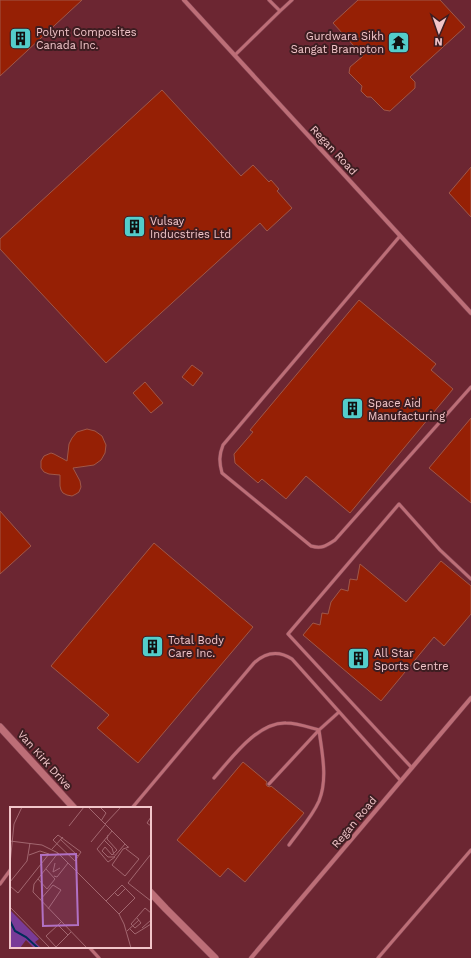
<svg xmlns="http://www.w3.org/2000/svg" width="471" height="958" font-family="'Work Sans',sans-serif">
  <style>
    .building { fill: #962005; stroke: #a05748 }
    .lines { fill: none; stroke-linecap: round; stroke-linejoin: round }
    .service-casing { stroke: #824452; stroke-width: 4 }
    .minor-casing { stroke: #824452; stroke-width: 5 }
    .tertiary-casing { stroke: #824452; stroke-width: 8 }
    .service { stroke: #bd6e77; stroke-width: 3 }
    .minor { stroke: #bd6e77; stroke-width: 4 }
    .tertiary { stroke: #bd6e77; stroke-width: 7 }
    .labels { text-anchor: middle; stroke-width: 4; stroke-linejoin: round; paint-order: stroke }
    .poi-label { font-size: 11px; fill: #f2c6ca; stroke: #3d1d21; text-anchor: start }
    .street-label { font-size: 11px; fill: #f2c6ca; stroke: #3d1d21 }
    .inset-river { fill: none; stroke: #002d5a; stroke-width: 2 }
    .inset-road { fill: none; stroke: #a2666f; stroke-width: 1 }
    .view { fill: #b171c4; fill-opacity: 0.15; stroke: #b171c4; stroke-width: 2 }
    .inset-edge { fill: none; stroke: #f2c6ca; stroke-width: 2 }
  </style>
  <rect width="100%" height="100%" fill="#6c2632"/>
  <path class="building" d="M 0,0 L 82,0 L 0,76 Z
    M 358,0 L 440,0 L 465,27 L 410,77 L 415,82 L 415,88 L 390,111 L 384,110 L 371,97 L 367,97 L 361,91 L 362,86 L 349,73 L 350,67 L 363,56 L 333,23 Z
    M 162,90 L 241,176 L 253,165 L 269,182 L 271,180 L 279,189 L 277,191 L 292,208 L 267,231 L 260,223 L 106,363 L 0,249 L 0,239 Z
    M 471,167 L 471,217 L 449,193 Z
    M 359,300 L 436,364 L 431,370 L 453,389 L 350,513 L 306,476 L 286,499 L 262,479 L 258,483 L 235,463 L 234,454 L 253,432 L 250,430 Z
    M 192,365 L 203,373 L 193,386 L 182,377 Z
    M 145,382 L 163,403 L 151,413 L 133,393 Z
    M 471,418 L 471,503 L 429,468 Z
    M 87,429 L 95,431 L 102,436 L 106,445 L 105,453 L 101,460 L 94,465 L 73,468 L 80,481 L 81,487 L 79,492 L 76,494 L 72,496 L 67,495 L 63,493 L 61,490 L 60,486 L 60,475 L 49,474 L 44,472 L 41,468 L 41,461 L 44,456 L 51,453 L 54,454 L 67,461 L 69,444 L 72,438 L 77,432 Z
    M 0,511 L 31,546 L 0,574 Z
    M 154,543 L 253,627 L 138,763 L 97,728 L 109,715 L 51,666 Z
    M 441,561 L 471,586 L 471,614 L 444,646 L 434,637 L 381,701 L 303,635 L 313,623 L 320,625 L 322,613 L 328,614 L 331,602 L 341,589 L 348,591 L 350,579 L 357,580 L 360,564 L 406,602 Z
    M 243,762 L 267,782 L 266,784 L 267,786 L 270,787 L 271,786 L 304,813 L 245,882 L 228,868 L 220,877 L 177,840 Z"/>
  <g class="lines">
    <defs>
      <path id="service" d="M 280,11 L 292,0
        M 235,55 L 280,11 L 269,0
        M 400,236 L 223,445 C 219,455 219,462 222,473 L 311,546 C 322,549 326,546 335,540 L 471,387
        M 412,768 L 288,634 L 399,504 L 440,550 L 471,579
        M 214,778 C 231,759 257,722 286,723 C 297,723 308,727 319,730 C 322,753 328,779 319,801 C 312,817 299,831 289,845
        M 269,784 L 319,730 L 339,712
        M 132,808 L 254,663 C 266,652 278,650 292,659 L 401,781
        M 0,884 L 11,869
        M 89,947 L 99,958
        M 378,958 L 471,850"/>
      <path id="minor" d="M 184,0 L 471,313
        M 251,958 L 471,698"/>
      <path id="tertiary" d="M 0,727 L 74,808
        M 150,892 L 166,909 L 215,958"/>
    </defs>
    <use href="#service" class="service-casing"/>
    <use href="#minor" class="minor-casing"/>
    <use href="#tertiary" class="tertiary-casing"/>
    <use href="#service" class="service"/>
    <use href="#minor" class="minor"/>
    <use href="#tertiary" class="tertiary"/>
  </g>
  <defs>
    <symbol id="building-square" viewBox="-11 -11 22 22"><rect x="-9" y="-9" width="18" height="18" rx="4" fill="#53cdcb" stroke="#3d1d21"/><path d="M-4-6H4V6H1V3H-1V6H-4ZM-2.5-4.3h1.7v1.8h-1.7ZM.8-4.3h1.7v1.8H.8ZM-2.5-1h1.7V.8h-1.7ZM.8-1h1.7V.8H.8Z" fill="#111"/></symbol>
    <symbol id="temple-square" viewBox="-11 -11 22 22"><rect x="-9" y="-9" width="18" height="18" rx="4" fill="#53cdcb" stroke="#3d1d21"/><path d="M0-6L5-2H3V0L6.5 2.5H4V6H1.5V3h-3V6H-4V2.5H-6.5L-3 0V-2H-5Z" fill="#111"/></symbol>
  </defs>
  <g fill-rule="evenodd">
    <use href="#building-square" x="8" y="26" width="25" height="25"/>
    <use href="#temple-square" x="386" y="30" width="25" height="25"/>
    <use href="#building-square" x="122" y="214" width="25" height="25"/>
    <use href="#building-square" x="340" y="396" width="25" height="25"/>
    <use href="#building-square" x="140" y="634" width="25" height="25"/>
    <use href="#building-square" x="346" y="646" width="25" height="25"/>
  </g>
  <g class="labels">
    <g class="poi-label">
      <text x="36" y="36">Polynt Composites<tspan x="36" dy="13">Canada Inc.</tspan></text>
      <text x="384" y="40" text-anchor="end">Gurdwara Sikh<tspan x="384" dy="13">Sangat Brampton</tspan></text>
      <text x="150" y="225">Vulsay<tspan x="150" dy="13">Inducstries Ltd</tspan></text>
      <text x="368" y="407">Space Aid<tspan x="368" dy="13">Manufacturing</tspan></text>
      <text x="168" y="644">Total Body<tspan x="168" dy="13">Care Inc.</tspan></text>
      <text x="374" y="657">All Star<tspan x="374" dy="13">Sports Centre</tspan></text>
    </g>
    <g class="street-label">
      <text transform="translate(334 150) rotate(47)" y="4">Regan Road</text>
      <text transform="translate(45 760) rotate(48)" y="4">Van Kirk Drive</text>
      <text transform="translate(354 822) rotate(-50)" y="4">Regan Road</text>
    </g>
  </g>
  <g transform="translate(10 807)">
    <rect width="141" height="141" fill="#6c2632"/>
    <path d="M 0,103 L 29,132 L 25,135 L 31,141 L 24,141 L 16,133 L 10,141 L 1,141 Z" fill="#793b97"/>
    <path class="inset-river" d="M 0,114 L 5,124 L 16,130 L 28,141"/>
    <path class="inset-road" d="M 78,0 L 118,40M 90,0 L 96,6 L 91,14M 141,10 L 137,16 L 141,19M 95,17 L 111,0M 59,19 L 74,0M 102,24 L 87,42 L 98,55 L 105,50M 48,28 L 71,45 L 65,54 L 43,33 ZM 98,28 L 97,32 L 107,43 L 102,48 L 95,40 L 92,44 L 98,50 L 104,50 L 115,37M 50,32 L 68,49M 94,33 L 102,41 L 104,48M 0,34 L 32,38 L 48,46 L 109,107 L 114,117 L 121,141M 81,35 L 95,18M 42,42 L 53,30M 116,42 L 129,52 L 115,69 L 102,58 L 113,42 L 119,40M 48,46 L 24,77 L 23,85 L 77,141M 141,47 L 118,76 L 141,94M 45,56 L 43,65 L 50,61M 0,57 L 4,17 L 12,0M 44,69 L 47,70 L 58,56M 28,72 L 37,82 L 45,72 L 36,62M 0,75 L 17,54 L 20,36M 0,79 L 8,86 L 39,47 L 30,44 L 19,48M 105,86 L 108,89 L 115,82M 30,93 L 43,78 L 51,83 L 38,102M 96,94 L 112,78 L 125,91 L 109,107M 0,100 L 40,141M 51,115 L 48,118 L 58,128M 48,118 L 36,129 L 46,140 L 61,125M 123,119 L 121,117 L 135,101 L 141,106M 123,119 L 125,121 L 131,116 L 127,111M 132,121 L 141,113M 120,122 L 125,127 L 141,117M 117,124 L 129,113"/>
    <path class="view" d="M 66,47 L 68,118 L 33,119 L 31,48 Z"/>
    <rect width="141" height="141" class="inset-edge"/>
  </g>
  <g transform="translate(439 32) rotate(182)" stroke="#3d1d21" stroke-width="3" paint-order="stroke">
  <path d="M0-3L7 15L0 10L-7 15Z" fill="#f2c6ca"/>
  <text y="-6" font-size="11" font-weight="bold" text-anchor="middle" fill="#f2c6ca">N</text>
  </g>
</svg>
